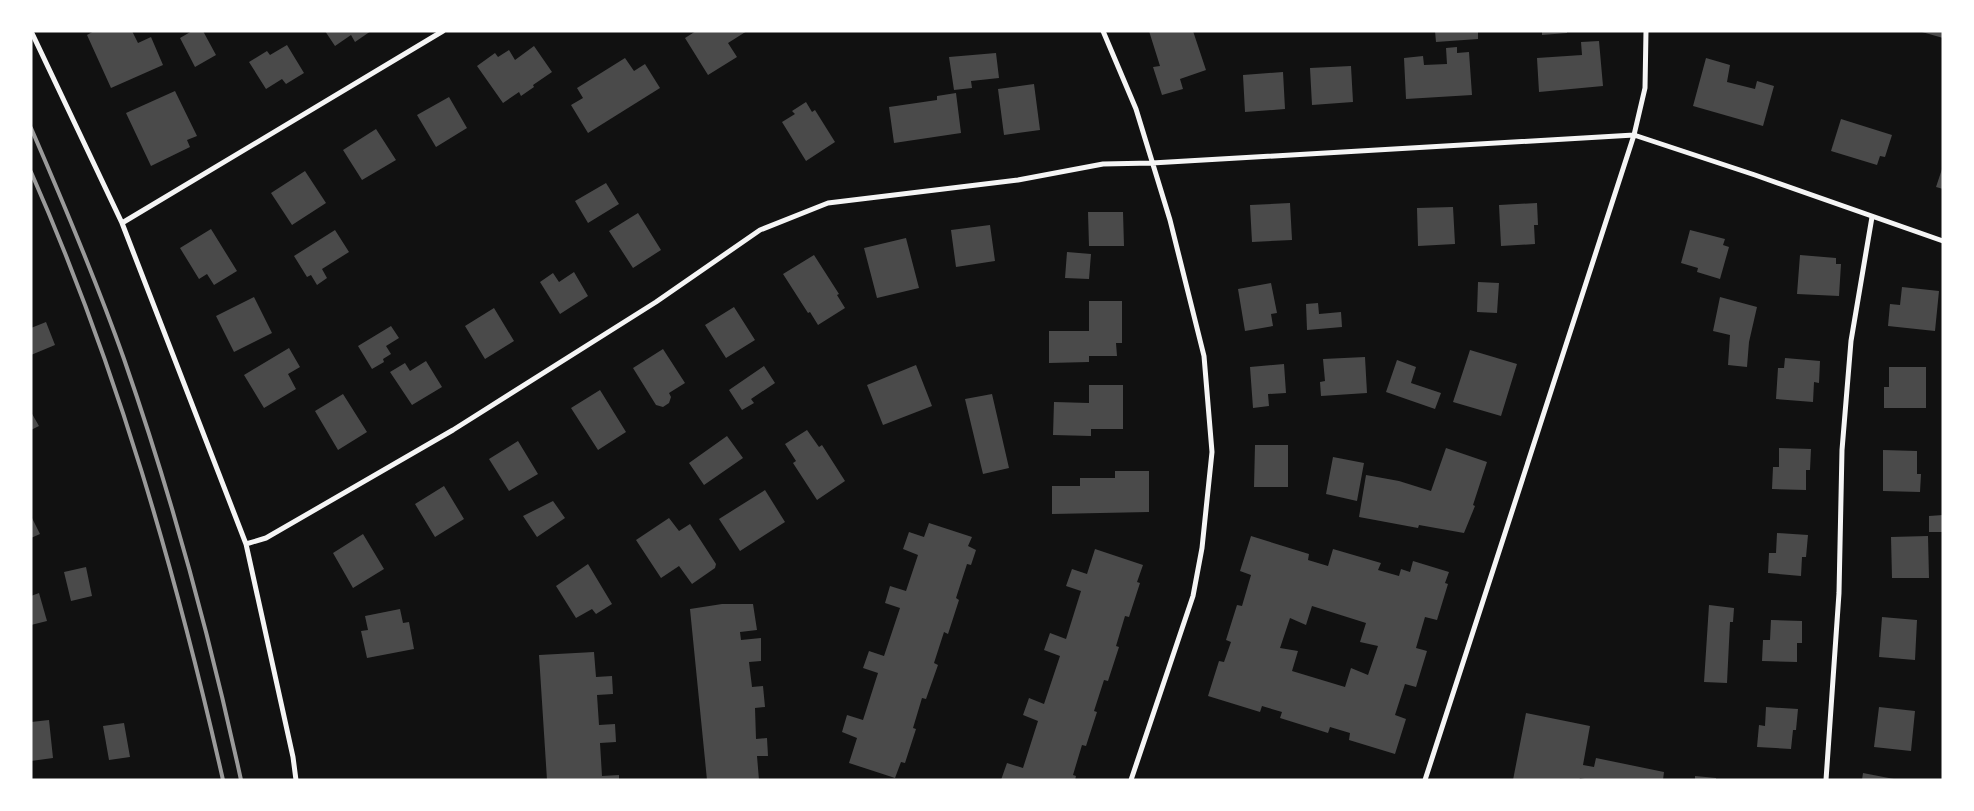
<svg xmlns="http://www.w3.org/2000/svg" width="1974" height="811" font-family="'PT Sans Narrow',sans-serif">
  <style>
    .building { fill: #4a4a4a; fill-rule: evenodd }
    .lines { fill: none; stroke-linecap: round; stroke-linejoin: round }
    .minor { stroke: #f5f5f5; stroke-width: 5 }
    .rail { stroke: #9a9a9a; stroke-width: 4 }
  </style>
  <rect width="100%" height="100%" fill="#111"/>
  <path class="building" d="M 94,31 L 132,31 L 138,43 L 151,37 L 163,65 L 111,88 L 87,35 Z
    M 192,31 L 203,31 L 216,55 L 195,67 L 180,38 Z
    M 325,31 L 371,31 L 355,42 L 351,35 L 335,46 Z
    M 696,31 L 747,31 L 728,43 L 737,57 L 708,75 L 685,38 Z
    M 1149,31 L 1193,31 L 1206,70 L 1180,79 L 1183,89 L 1162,95 L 1153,67 L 1160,66 Z
    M 1435,31 L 1478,31 L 1478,39 L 1436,42 Z
    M 1542,31 L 1567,31 L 1567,33 L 1542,35 Z
    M 1922,31 L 1943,31 L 1943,38 L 1922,32 Z
    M 1599,41 L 1603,86 L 1539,92 L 1537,58 L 1582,55 L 1581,42 Z
    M 287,45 L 304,73 L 286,84 L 282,79 L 266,89 L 249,62 L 267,51 L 270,55 Z
    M 534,46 L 552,72 L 533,85 L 534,87 L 521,96 L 519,92 L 503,103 L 477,66 L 495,53 L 498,57 L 509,50 L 515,60 Z
    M 1457,47 L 1457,53 L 1469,52 L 1472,95 L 1406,99 L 1404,58 L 1423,56 L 1424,65 L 1447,64 L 1446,48 Z
    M 996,53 L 999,78 L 971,81 L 972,88 L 954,90 L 949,57 Z
    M 625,58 L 634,71 L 645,64 L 660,88 L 588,133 L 571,105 L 583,98 L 577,88 Z
    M 1706,58 L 1730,65 L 1727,82 L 1755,89 L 1757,81 L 1774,86 L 1763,126 L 1693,106 Z
    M 1351,66 L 1353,102 L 1312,105 L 1310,68 Z
    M 1283,72 L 1285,109 L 1245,112 L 1243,75 Z
    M 1034,84 L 1040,130 L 1004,135 L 998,89 Z
    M 175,91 L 197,136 L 187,140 L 190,147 L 151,166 L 126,113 Z
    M 956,93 L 961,133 L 894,143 L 889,107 L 937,100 L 937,96 Z
    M 449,97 L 467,128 L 436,147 L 417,115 Z
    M 806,102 L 812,112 L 815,110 L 835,142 L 806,161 L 782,122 L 795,114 L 792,111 Z
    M 1841,119 L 1892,135 L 1885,157 L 1880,156 L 1877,165 L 1831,151 Z
    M 376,129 L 396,160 L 362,180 L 343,150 Z
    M 1943,166 L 1943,189 L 1936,187 Z
    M 305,171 L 326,203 L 292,225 L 271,193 Z
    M 606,183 L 619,204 L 588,223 L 575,201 Z
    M 1290,203 L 1292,240 L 1252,242 L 1250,205 Z
    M 1537,203 L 1538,225 L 1534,225 L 1535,244 L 1501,246 L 1499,205 Z
    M 1453,207 L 1455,244 L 1418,246 L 1417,208 Z
    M 1088,212 L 1123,212 L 1124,246 L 1089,246 Z
    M 638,213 L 661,250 L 633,268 L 609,231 Z
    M 990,225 L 995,261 L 956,267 L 951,230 Z
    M 211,229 L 237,271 L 214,285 L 207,274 L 199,279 L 180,248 Z
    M 335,230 L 349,252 L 322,269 L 327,278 L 317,285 L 311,275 L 307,277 L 294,256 Z
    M 1690,230 L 1725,239 L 1723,245 L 1729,247 L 1720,279 L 1697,272 L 1698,268 L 1681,263 Z
    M 906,238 L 919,288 L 877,298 L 864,248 Z
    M 1067,252 L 1091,254 L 1089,279 L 1065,278 Z
    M 814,255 L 839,294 L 837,295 L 845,308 L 818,325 L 810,312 L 808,313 L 783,274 Z
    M 1800,255 L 1836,258 L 1836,264 L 1841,264 L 1839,296 L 1797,294 Z
    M 574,272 L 588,296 L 560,314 L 540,282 L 553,273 L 559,282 Z
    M 1478,282 L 1499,283 L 1497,313 L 1477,312 Z
    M 1271,283 L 1277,313 L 1271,314 L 1273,326 L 1245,331 L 1238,289 Z
    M 1902,287 L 1939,291 L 1935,331 L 1888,326 L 1890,304 L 1900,305 Z
    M 254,297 L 272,333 L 234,352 L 216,316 Z
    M 1720,297 L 1757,307 L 1749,342 L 1747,367 L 1728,365 L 1730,335 L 1713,331 Z
    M 1089,301 L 1122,301 L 1122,343 L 1116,343 L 1117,356 L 1089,356 L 1089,362 L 1049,363 L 1049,331 L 1089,331 Z
    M 1318,303 L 1319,314 L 1341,312 L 1342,327 L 1307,330 L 1306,304 Z
    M 734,307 L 755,340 L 726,358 L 705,325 Z
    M 494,308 L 514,341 L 485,359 L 465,326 Z
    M 46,322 L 55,345 L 31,355 L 31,328 Z
    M 391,326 L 399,338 L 386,346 L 391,354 L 383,359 L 384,362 L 372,369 L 358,346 Z
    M 289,348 L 300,367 L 288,374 L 296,389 L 264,408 L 244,375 Z
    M 663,349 L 685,383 L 669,393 L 671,397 L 669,403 L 663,407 L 656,405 L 633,368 Z
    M 1470,350 L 1517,364 L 1501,416 L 1453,402 Z
    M 1365,357 L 1367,393 L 1321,396 L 1320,382 L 1325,381 L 1323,359 Z
    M 1785,358 L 1820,361 L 1819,383 L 1814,382 L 1813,402 L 1776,399 L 1778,368 L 1784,368 Z
    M 1397,360 L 1416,367 L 1411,383 L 1441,393 L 1435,409 L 1386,392 Z
    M 426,361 L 442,387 L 412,405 L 390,372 L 405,363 L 410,371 Z
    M 1284,364 L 1286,393 L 1268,394 L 1269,406 L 1253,408 L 1250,367 Z
    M 916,365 L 932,406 L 883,425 L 867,385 Z
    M 764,366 L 775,383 L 751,399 L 754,403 L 742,410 L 729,390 Z
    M 1889,367 L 1926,367 L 1926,408 L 1884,408 L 1884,387 L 1889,387 Z
    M 1089,385 L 1123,385 L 1123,429 L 1091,429 L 1091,436 L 1053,435 L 1054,402 L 1089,403 Z
    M 600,390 L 626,432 L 598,450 L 571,408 Z
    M 343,394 L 367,432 L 338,450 L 315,411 Z
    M 992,394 L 1009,468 L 983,474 L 965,399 Z
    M 31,412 L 39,426 L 31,430 Z
    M 807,430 L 819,447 L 822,445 L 845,481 L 817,500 L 793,463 L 796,461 L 785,444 Z
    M 727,436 L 743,458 L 704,485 L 689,463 Z
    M 518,441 L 538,474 L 509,491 L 489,459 Z
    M 1255,445 L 1288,445 L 1288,487 L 1254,487 Z
    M 1446,448 L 1487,462 L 1473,505 L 1475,506 L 1464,533 L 1419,525 L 1418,528 L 1359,517 L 1366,475 L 1399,481 L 1431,491 Z
    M 1779,448 L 1811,449 L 1810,470 L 1806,470 L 1806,490 L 1772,489 L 1773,467 L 1779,467 Z
    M 1883,450 L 1917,451 L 1917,474 L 1921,474 L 1920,492 L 1883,491 Z
    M 1333,457 L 1364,463 L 1357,501 L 1326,494 Z
    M 1115,471 L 1149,471 L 1149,512 L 1052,514 L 1052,486 L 1080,486 L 1080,478 L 1115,478 Z
    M 444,486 L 464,519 L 435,537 L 415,504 Z
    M 765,490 L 785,522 L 740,551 L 719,519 Z
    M 553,501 L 565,518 L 537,537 L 523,516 Z
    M 1943,515 L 1943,532 L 1929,532 L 1929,516 Z
    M 31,516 L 40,534 L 31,538 Z
    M 669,518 L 679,531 L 690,524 L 716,564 L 715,568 L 692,584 L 679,566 L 661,578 L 636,540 Z
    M 929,523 L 972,537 L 968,546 L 976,550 L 971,565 L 967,564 L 956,598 L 959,600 L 948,634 L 944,632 L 934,663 L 938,665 L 926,699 L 922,698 L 913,728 L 916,729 L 905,763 L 901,762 L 895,778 L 849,763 L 857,738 L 842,732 L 847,715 L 863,720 L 878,673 L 863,668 L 869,651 L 884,656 L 900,608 L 885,603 L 890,586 L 906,591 L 918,555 L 903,549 L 909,532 L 924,537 Z
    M 1777,533 L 1808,535 L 1806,557 L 1802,557 L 1801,576 L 1768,573 L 1769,553 L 1776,553 Z
    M 363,534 L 384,569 L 353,588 L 333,553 Z
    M 1251,536 L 1309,554 L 1308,560 L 1328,566 L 1333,549 L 1381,563 L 1378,570 L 1399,576 L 1401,569 L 1410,572 L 1413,561 L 1449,572 L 1445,583 L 1448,584 L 1437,620 L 1425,617 L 1416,648 L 1427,651 L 1416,687 L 1405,684 L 1395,715 L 1406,719 L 1395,754 L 1349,740 L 1350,733 L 1330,727 L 1328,733 L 1280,718 L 1282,712 L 1262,706 L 1260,712 L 1208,696 L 1219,661 L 1224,662 L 1231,642 L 1226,640 L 1237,605 L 1242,606 L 1251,575 L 1240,571 ZM 1312,606 L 1366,623 L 1360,642 L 1378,646 L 1368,675 L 1351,668 L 1345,687 L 1292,671 L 1298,651 L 1280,648 L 1290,618 L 1306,625 Z
    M 1928,536 L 1929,578 L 1892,578 L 1891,537 Z
    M 1095,549 L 1143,565 L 1137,582 L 1140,583 L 1129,617 L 1125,616 L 1116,646 L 1119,647 L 1108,681 L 1104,680 L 1094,711 L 1097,712 L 1086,746 L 1082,745 L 1073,775 L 1076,776 L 1075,780 L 1001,780 L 1007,763 L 1023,768 L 1038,721 L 1023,715 L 1029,698 L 1044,704 L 1060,656 L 1044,650 L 1050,633 L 1066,639 L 1081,591 L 1066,586 L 1072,569 L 1087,574 Z
    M 588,564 L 612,604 L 596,614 L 592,609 L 576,618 L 556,586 Z
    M 86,567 L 92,596 L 71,601 L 64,572 Z
    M 39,593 L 47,621 L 31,625 L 31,596 Z
    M 722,604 L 753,604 L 757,630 L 740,632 L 741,640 L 761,638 L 761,661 L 749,662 L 752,687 L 763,686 L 765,707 L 755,708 L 756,739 L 767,738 L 768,756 L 757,756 L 759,780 L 707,780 L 690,609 Z
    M 1709,605 L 1734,608 L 1733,622 L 1730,622 L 1727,683 L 1704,682 Z
    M 400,609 L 403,623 L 409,622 L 414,649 L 367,658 L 361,631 L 368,630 L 365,616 Z
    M 1882,617 L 1917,620 L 1915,660 L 1879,657 Z
    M 1771,620 L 1802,621 L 1802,643 L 1797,643 L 1797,662 L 1762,661 L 1763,640 L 1770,640 Z
    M 594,652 L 596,677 L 612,676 L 613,694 L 597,695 L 599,725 L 615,724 L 616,742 L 600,743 L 602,776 L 619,775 L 619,780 L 547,780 L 539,655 Z
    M 1766,707 L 1798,709 L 1796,730 L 1793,730 L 1791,749 L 1757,747 L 1759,725 L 1765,726 Z
    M 1879,707 L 1915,711 L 1911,751 L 1874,747 Z
    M 1526,713 L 1590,726 L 1583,765 L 1594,767 L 1596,758 L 1664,772 L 1663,780 L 1589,780 L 1580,778 L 1579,780 L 1513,780 Z
    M 49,720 L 53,758 L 31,761 L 31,722 Z
    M 124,723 L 130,757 L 109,760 L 103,726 Z
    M 1863,773 L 1894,779 L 1894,780 L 1862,780 Z
    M 1695,776 L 1716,778 L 1716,780 L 1695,780 Z"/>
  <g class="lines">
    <path class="minor" d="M 31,31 L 122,223 L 246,544 L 293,757 L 296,780
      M 1103,31 L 1136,109 L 1170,220 L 1204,356 L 1212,452 L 1202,548 L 1193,596 L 1131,780
      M 122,223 L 443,31
      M 246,544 L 266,538 L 453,430 L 656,302 L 760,230 L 828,203 L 1018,180 L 1103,164 L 1152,163 L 1634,135 L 1755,175 L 1943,241
      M 1425,780 L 1634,135 L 1645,88 L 1646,31
      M 1826,780 L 1839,593 L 1842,450 L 1851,341 L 1872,217"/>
    <path class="rail" d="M 31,128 C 64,204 96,280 124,359 C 172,497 210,637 241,780
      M 31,172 C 117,367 176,573 223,780"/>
  </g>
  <rect width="1974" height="811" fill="none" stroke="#ffffff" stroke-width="65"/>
</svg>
